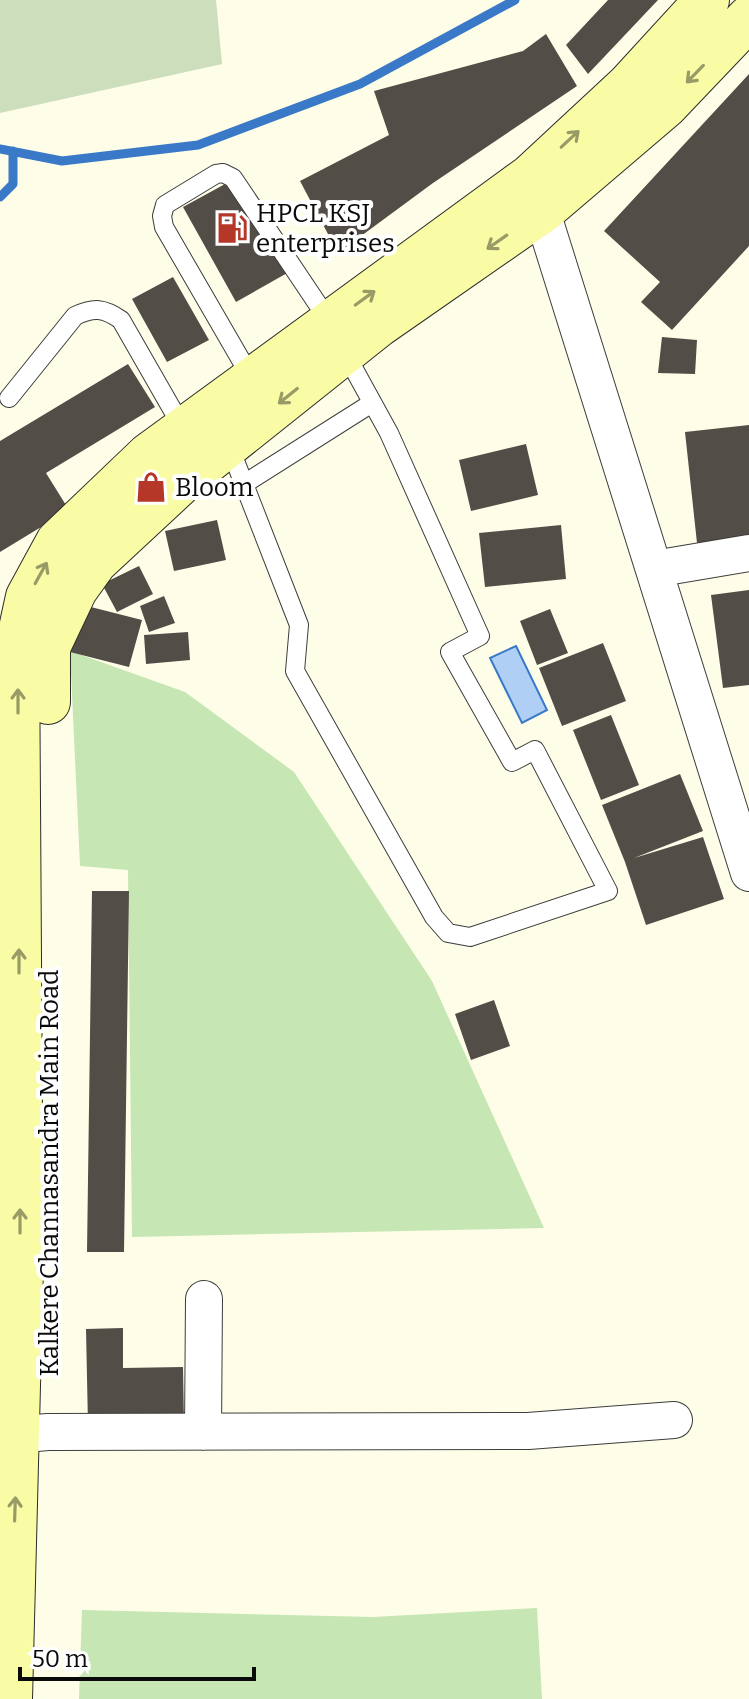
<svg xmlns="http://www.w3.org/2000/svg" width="749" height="1699" font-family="Bitter,serif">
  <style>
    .green { fill: #c6e6b4 }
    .cemetery { fill: #cddebc }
    .water { fill: #afcff4; stroke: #3979c8; stroke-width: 2 }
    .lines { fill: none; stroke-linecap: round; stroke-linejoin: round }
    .stream { stroke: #3979c8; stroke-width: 9 }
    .building { fill: #524d47 }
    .lane-casing { stroke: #3d3d3d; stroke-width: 20 }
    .street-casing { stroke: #3d3d3d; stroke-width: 38 }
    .secondary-casing { stroke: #2c2c2c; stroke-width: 46 }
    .lane { stroke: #fff; stroke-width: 18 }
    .street { stroke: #fff; stroke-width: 36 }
    .secondary { stroke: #f9fca5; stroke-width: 44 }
    .oneway { stroke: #999b67 }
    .labels { text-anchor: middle; stroke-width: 8; stroke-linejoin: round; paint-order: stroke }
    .poi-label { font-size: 26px; fill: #0a0a0a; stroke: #fff; text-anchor: start }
    .street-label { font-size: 26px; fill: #0a0a0a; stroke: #fff }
  </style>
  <rect width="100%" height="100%" fill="#fefde8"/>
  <path class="green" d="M 70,651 L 185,692 L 294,772 L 432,981 L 544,1228 L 132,1237 L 128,870 L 80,866 Z
    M 537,1608 L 542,1699 L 79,1699 L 82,1610 L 373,1617 Z"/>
  <path class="cemetery" d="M 0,0 L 216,0 L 222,64 L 0,113 Z"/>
  <path class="water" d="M 516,646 L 547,710 L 522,723 L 490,658 Z"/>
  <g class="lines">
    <path class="stream" d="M 0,149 L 62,161 L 198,145 L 360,84 L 515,0
      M 0,197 L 13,184 L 13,151"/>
  </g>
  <path class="building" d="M 608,0 L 658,0 L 588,74 L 566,45 Z
    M 546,34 L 577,86 L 433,183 L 338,253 L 300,181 L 389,135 L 374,91 L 523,51 Z
    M 749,74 L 749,246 L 672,330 L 641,302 L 660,282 L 604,231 Z
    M 236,178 L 289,272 L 236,302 L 183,207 Z
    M 173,277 L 209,340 L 167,362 L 132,299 Z
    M 662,337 L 697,340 L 695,374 L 658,373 Z
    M 128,364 L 155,407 L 46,473 L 69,510 L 0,552 L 0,441 Z
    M 749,425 L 749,536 L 697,543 L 685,432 Z
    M 526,444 L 538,495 L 471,511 L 459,460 Z
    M 217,520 L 226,560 L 174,571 L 165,531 Z
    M 561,525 L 566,579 L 485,587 L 479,533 Z
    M 139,566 L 153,594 L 117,612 L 102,584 Z
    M 749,590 L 749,685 L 723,688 L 711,595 Z
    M 164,596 L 175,623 L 149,632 L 140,606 Z
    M 83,605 L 142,620 L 129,667 L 70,652 Z
    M 550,609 L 568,653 L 537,665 L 520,621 Z
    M 188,632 L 190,660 L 146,664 L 144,635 Z
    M 603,643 L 626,701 L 562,726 L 539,668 Z
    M 611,715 L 639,785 L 601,800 L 573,730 Z
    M 680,774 L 703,831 L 634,858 L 703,837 L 724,899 L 646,925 L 625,862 L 602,805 Z
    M 92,891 L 129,891 L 124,1252 L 87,1252 Z
    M 494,1000 L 510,1046 L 471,1060 L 455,1014 Z
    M 123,1328 L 123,1368 L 183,1367 L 184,1423 L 88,1426 L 86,1329 Z"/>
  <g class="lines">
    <defs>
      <path id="lane" d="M 252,379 L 164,227 L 162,216 L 165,205 L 216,174 L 223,173 L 233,178 L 331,324
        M 9,398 L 75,316 C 94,307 104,308 121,320 L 184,430
        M 228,443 L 299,625 L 295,671 L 434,917 L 448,933 L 470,937 L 608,891 L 535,750 L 512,762 L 450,652 L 480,636 L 389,433 L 344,351
        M 244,484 L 372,403"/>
      <path id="street" d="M 534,187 L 749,873
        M 654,569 L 749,553
        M 203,1432 L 204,1299
        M 0,1436 L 48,1432 L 528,1431 L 674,1420"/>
      <path id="secondary" d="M 48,702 L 48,647 L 75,590 L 95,562 L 181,482 L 378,325 L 542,211 L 665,106 L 749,18
        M 10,1699 L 21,1268 L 17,647 L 28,597 L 58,542 L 149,455 L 530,177 L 629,85 L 707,0"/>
    </defs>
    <use href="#lane" class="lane-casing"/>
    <use href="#street" class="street-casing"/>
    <use href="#secondary" class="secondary-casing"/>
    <use href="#lane" class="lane"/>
    <use href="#street" class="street"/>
    <use href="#secondary" class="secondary"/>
  </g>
  <defs><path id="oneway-shaft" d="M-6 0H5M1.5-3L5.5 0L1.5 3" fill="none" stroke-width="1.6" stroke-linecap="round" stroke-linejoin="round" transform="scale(2)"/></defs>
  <g class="oneway">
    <use href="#oneway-shaft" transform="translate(695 74) rotate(134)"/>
    <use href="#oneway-shaft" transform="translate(570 139) rotate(-43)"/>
    <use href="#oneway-shaft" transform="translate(497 242) rotate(145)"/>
    <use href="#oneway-shaft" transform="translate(365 298) rotate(-36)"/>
    <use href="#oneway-shaft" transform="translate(288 396) rotate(141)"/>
    <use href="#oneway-shaft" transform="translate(41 573) rotate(-61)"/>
    <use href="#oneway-shaft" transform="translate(18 701) rotate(-90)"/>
    <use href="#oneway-shaft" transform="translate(19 961) rotate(-90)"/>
    <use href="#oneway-shaft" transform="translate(20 1221) rotate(-90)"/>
    <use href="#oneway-shaft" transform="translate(15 1509) rotate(-88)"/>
  </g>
  <defs>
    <symbol id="fuel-bare" viewBox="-9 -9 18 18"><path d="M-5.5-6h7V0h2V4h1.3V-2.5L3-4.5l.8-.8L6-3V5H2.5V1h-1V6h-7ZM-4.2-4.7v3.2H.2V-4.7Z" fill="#b43728" stroke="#fff" stroke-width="2.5" paint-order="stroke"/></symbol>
    <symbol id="shop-bare" viewBox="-9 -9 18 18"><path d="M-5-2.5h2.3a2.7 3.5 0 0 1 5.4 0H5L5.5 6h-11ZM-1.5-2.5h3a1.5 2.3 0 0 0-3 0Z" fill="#b43728" stroke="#fff" stroke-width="2.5" paint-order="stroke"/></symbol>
  </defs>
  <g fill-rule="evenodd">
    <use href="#fuel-bare" x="210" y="206" width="44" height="44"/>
    <use href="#shop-bare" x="129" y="465" width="44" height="44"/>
  </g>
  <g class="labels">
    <g class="poi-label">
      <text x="256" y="222">HPCL KSJ<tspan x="256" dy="30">enterprises</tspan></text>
      <text x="175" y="496">Bloom</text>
    </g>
    <g class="street-label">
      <text transform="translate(49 1173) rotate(-90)" y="9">Kalkere Channasandra Main Road</text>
    </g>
  </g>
  <path d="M20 1667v12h234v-12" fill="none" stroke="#0a0a0a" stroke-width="4"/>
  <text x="32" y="1667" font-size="24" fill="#0a0a0a" stroke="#ffffff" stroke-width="6" paint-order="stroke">50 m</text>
</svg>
